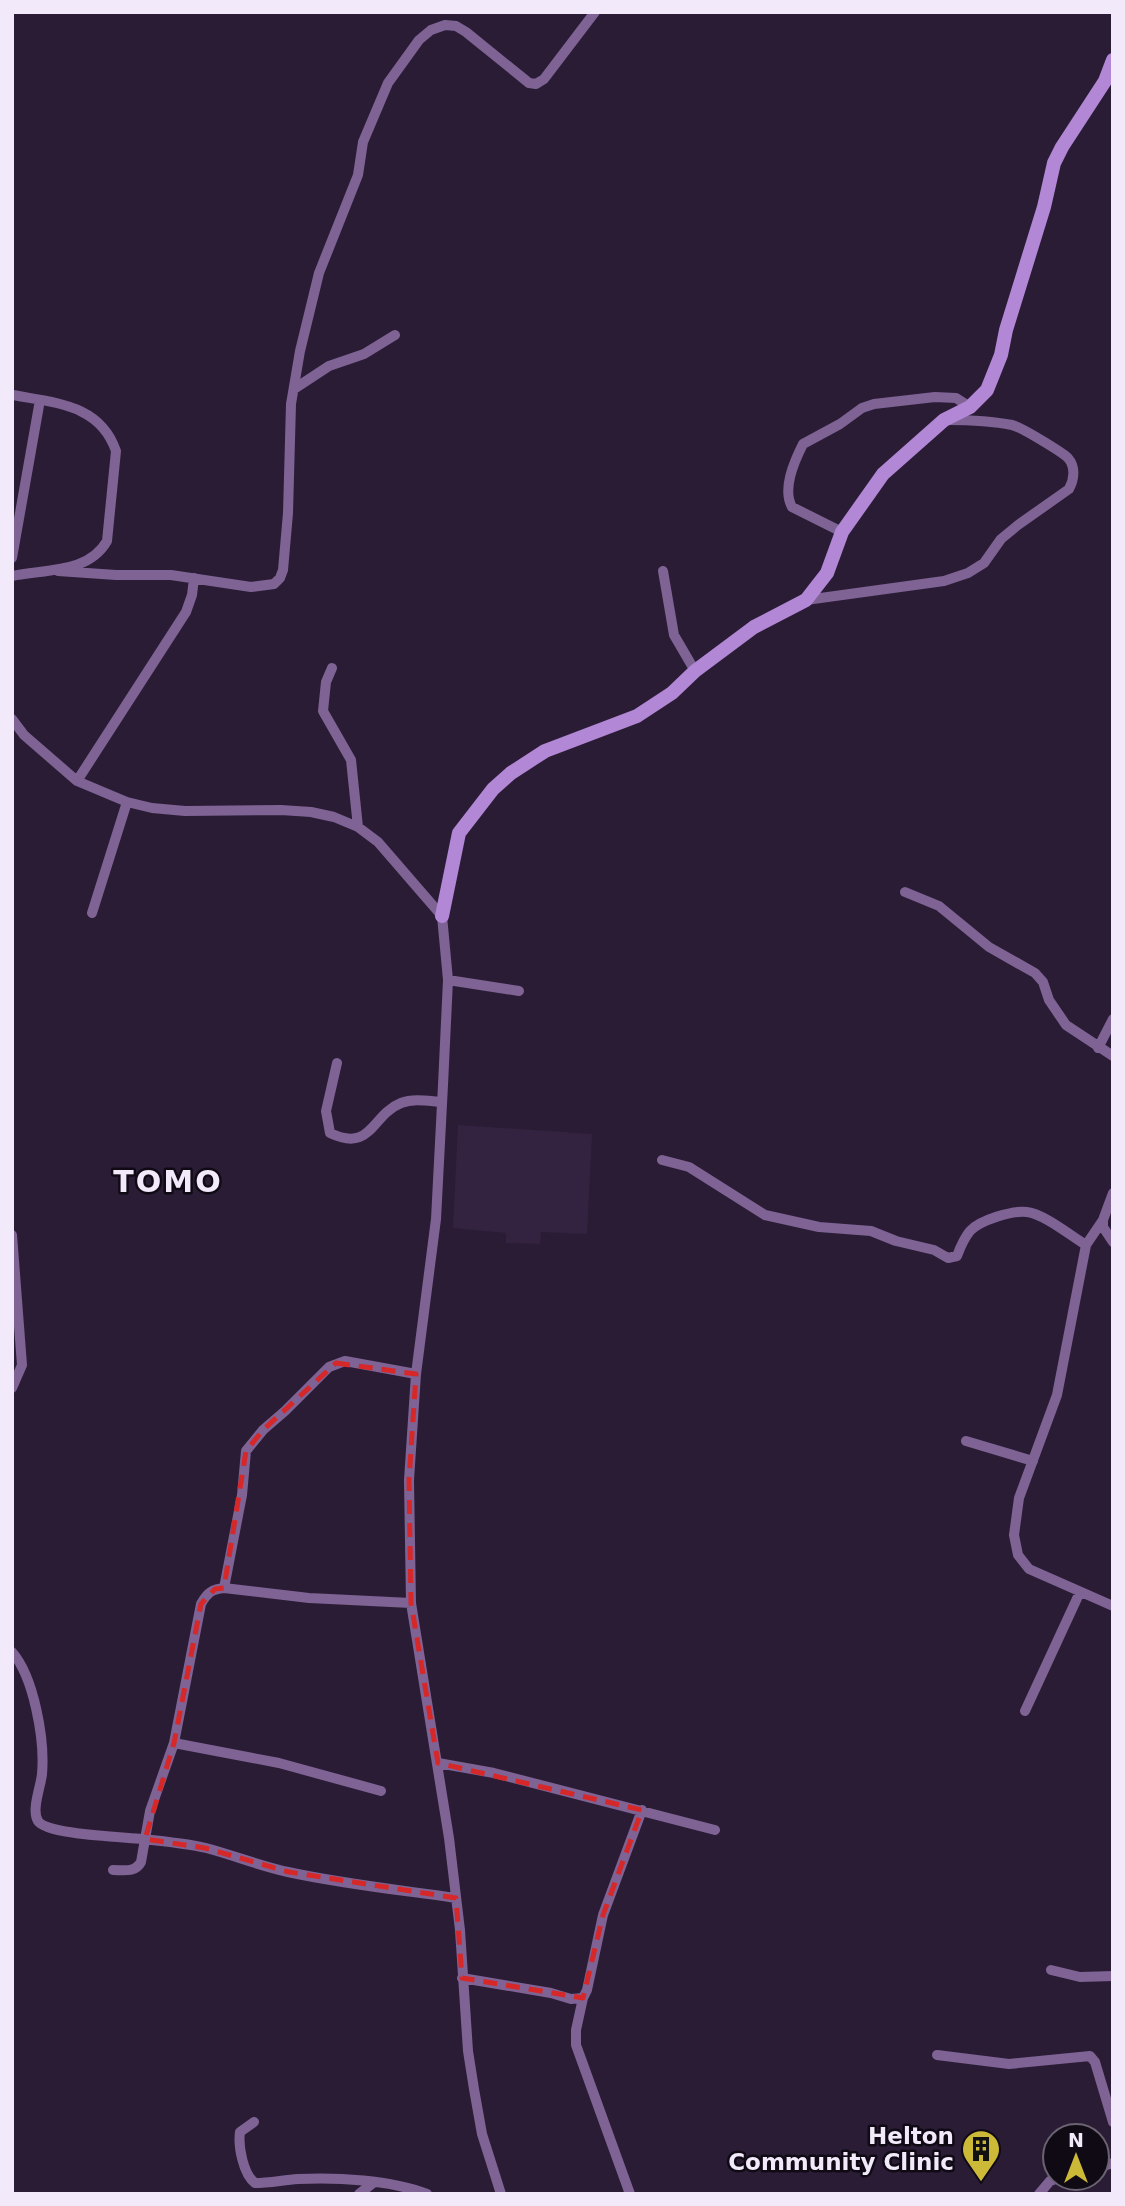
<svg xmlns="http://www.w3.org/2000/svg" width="1125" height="2206" font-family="'DejaVu Sans',sans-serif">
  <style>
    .built { fill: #342241 }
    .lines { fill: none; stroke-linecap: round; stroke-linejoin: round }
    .street { stroke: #7e6394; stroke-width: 10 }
    .secondary { stroke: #b287d6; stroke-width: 14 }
    .marked { fill: none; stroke: #d62828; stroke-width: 5; stroke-dasharray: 14 9; stroke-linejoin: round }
    .labels { text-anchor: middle; stroke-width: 5; stroke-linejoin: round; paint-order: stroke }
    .poi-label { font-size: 23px; font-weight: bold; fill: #f2e9fa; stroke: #100a15; text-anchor: end }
    .district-label { font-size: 30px; font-weight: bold; letter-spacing: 2px; fill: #f2e9fa; stroke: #100a15 }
  </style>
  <rect width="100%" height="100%" fill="#2a1c35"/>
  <path class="built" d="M 458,1125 L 592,1134 L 587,1234 L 541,1232 L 540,1244 L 506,1243 L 506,1233 L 453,1228 Z"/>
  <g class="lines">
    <path class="street" d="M 294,389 L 329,366 L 364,354 L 395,335
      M 842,532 L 792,507 C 782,489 794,462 803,444 L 840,424 L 862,408 L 874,404 L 935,397 L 956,398 L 970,407
      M 12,558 L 40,400
      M 58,571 L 116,575 L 171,575 L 251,587 L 274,584 L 280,578 L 283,570 L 288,513 L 291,404 L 300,351 L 319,273 L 358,175 L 363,142 L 388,83 L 419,40 L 431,30 L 445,25 L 456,26 L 466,32 L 529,83 L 536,84 L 544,79 L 595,12
      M 663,571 L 674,635 L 695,671
      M 12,576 C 45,569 88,574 107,541 L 116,451 C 100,404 55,403 13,395
      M 806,600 L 944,581 L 968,573 L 984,563 L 1001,539 L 1018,525 L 1069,489 C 1074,480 1076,467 1068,458 C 1062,452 1021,427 1012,425 C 992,421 968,420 947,420
      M 332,668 L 326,682 L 323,711 L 351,760 L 358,827
      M 12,719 L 24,735 L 77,781 L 127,802 L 152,808 L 185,811 L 281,810 L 311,812 L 334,817 L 358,827 L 378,842 L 442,916 L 448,980 L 443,1085 L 436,1219 L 416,1374 L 409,1480 L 411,1603 L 449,1838 L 460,1930 L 468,2051 L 474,2089 L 482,2134 L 501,2194
      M 77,781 L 186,612 L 192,595 L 194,578
      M 905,892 L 939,906 L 989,947 L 1035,973 L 1043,982 L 1049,1000 L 1066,1025 L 1113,1056
      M 92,913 L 127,802
      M 448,980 L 519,991
      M 1098,1048 L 1113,1019
      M 337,1063 L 326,1111 L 330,1133 C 372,1153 371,1115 401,1103 C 414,1098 428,1101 441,1102
      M 662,1160 L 689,1167 L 765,1215 L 819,1227 L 871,1231 L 896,1241 L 934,1250 L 948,1258 L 957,1256 C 960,1248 964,1238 970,1231 C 980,1220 1013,1210 1027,1212 C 1044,1214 1071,1236 1086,1245
      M 1113,1193 L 1103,1220 L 1086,1245 L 1057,1395 L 1019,1498 L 1014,1535 L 1018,1555 L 1029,1569 L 1113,1606
      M 1103,1220 L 1103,1227 L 1113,1242
      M 12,1235 L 22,1365 L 12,1388
      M 966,1441 L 1033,1461
      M 224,1588 L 242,1495 L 246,1451 L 263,1430 L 285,1411 L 329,1367 L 345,1361 L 416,1374
      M 12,1652 C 34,1677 45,1740 42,1774 C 41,1786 31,1810 38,1821 C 47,1835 124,1837 142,1839 C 163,1841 185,1843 206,1848 C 233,1855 260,1866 288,1872 C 343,1884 400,1890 456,1898
      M 1025,1711 L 1080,1592
      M 174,1743 L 279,1763 L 381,1791
      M 438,1763 L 494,1773 L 715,1830
      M 113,1870 C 124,1870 135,1873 141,1862 L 150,1811 L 174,1743 L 201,1604 C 207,1593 212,1589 224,1588 L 309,1598 L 411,1603
      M 1051,1970 L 1080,1977 L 1113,1976
      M 462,1978 L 551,1993 L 571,1999 L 583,1998 L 587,1990 L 603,1915 L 642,1810
      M 583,1998 L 576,2030 L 576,2045 L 630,2194
      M 937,2055 L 1009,2064 L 1090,2056 L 1095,2062 L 1113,2122
      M 254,2122 L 240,2132 C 238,2146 243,2174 255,2183 C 269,2183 283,2180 298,2179 C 336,2177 391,2180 427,2194
      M 1097,2168 L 1113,2163
      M 359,2194 L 373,2183
      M 1039,2194 L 1050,2181 L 1058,2178"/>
    <path class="secondary" d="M 442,916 L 459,833 L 493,789 L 511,773 L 545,751 L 637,716 L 672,693 L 695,671 L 754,627 L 806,600 L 827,573 L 842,532 L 883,474 L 944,420 L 970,407 L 987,390 L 1001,355 L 1006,330 L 1044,207 L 1054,163 L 1062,147 L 1105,81 L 1113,60"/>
  </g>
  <path class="marked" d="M 336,1363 L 416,1374 L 409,1480 L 411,1603 L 438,1763 L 642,1810 L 603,1915 L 583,1998 L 462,1978 L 456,1898 L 289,1872 L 205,1848 L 145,1839 L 174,1743 L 201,1604 L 215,1589 L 224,1588 L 246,1451 L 263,1430 Z"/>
  <defs>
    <symbol id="building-pin" viewBox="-11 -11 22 30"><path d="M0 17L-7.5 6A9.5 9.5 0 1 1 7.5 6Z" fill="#cdb938" stroke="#100a15"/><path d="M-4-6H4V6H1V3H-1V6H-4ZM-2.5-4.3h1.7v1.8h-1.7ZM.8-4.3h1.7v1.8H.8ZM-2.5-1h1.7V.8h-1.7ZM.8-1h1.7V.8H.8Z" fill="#111"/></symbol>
  </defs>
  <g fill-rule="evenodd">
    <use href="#building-pin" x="959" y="2127" width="44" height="60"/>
  </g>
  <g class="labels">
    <g class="poi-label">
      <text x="954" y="2144">Helton<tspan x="954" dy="26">Community Clinic</tspan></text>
    </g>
    <g class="district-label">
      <text x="168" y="1192">TOMO</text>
    </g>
  </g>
  <rect width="1125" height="2206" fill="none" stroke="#f2e9fa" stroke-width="28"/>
  <g transform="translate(1076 2157)"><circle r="33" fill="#100a15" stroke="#6a6371" stroke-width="2"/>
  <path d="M0-5L12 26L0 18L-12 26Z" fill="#cdb938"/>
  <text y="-10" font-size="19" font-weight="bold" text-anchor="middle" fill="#f2e9fa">N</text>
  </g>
</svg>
